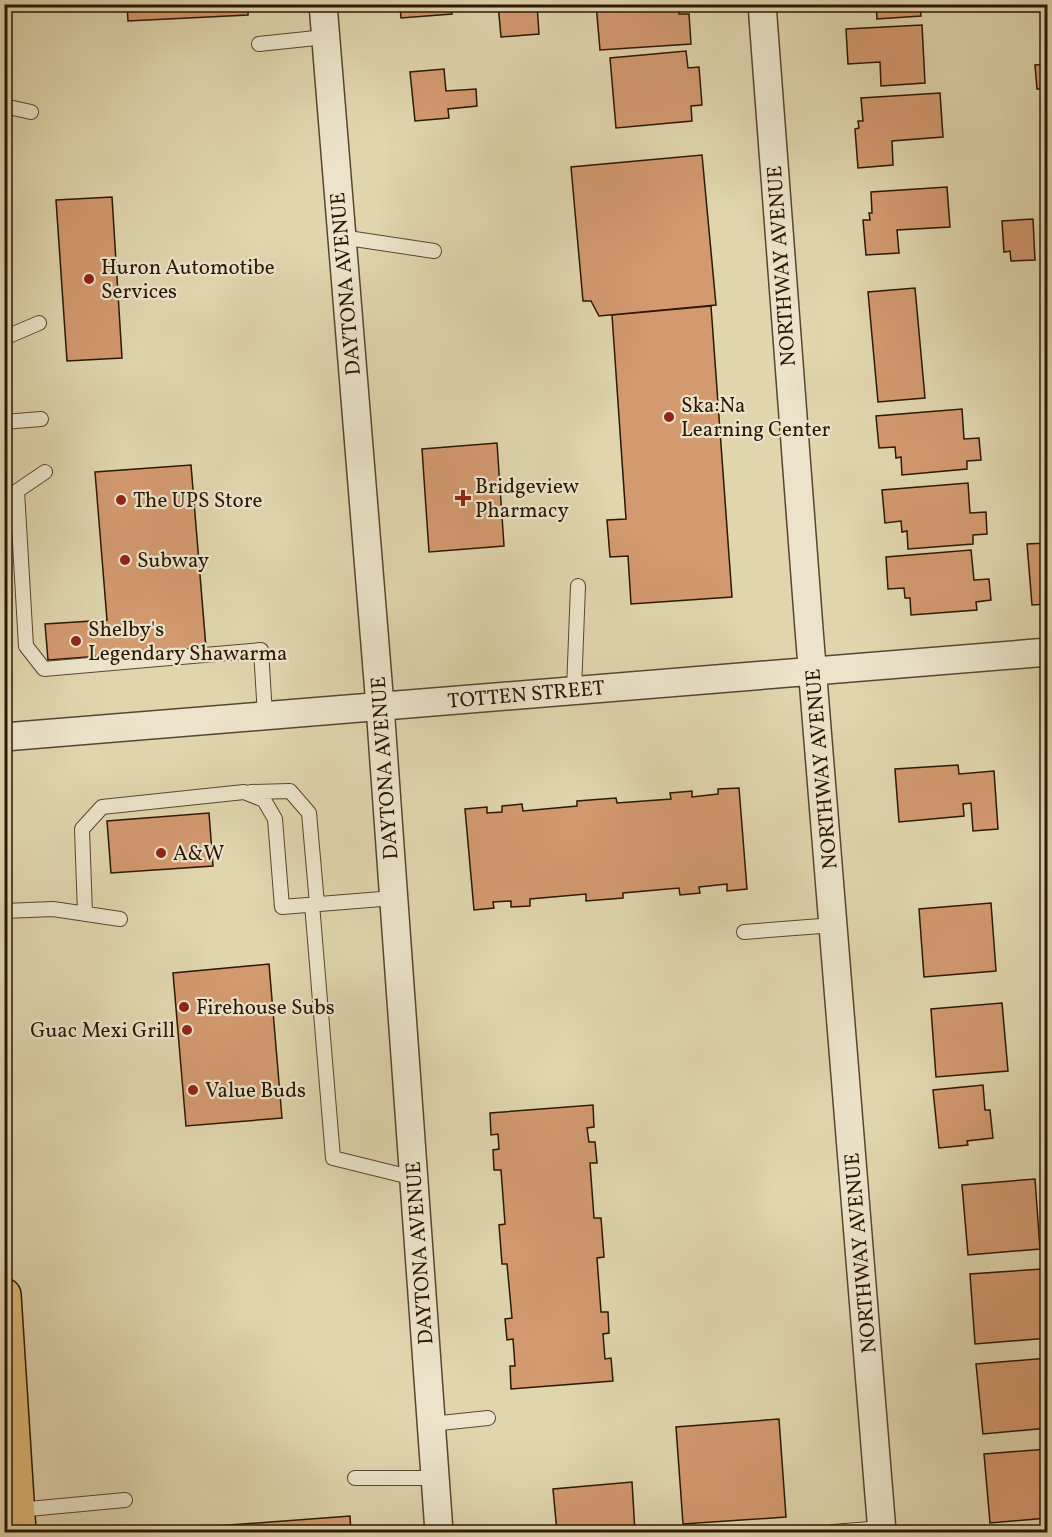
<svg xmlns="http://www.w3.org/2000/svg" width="1052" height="1537" font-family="Vollkorn,serif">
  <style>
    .building { fill: #d3996f; stroke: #2c1705; stroke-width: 1.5 }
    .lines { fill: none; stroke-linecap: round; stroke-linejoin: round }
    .lane-casing { stroke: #59462f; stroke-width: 16 }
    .street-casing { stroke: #59462f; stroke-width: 30 }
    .highway-casing { stroke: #2c1705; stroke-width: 36 }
    .lane { stroke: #ebe4ca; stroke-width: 14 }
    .street { stroke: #ebe4ca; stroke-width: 27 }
    .highway { stroke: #e0ba76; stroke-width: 33 }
    .poi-dot { fill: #8f2418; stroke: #ebe4ca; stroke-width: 2 }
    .labels { text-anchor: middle; stroke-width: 4.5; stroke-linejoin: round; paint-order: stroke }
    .street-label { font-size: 21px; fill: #2c1705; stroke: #ebe4ca }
    .poi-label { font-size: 21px; fill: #2c1705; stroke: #ebe4ca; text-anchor: start }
  </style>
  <rect width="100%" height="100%" fill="#e0d5ad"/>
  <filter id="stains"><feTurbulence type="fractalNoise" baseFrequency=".00333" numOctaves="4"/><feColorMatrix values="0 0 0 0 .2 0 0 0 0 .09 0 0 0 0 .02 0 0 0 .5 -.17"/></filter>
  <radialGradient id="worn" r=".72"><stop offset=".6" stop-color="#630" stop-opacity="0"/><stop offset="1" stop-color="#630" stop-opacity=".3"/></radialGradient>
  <path class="building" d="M 127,4 L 248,4 L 248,15 L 128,21 Z
    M 394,4 L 451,4 L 452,14 L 401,18 L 400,6 L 394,6 Z
    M 498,4 L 537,4 L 539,34 L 501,37 Z
    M 596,4 L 678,4 L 679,14 L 689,14 L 691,44 L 600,50 Z
    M 876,4 L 920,4 L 921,16 L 877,19 Z
    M 922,25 L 925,83 L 881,86 L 880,62 L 848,64 L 846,29 Z
    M 686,51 L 688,68 L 699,67 L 702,105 L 691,106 L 692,121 L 616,128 L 610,58 Z
    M 1048,64 L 1048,103 L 1047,89 L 1037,89 L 1035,65 Z
    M 444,69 L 446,91 L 476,89 L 477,106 L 448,109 L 449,118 L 415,121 L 410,72 Z
    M 940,93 L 943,137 L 892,141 L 893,165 L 858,168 L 855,129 L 859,128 L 858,121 L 863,121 L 861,98 Z
    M 702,155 L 716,305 L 599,316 L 591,301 L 583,301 L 571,167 Z
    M 947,187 L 950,227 L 897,230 L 899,253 L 866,255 L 863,220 L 870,220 L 869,213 L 872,213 L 871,192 Z
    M 112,197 L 122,358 L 67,361 L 56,200 Z
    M 1033,219 L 1035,260 L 1011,261 L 1010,251 L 1004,252 L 1002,221 Z
    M 915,288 L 925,398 L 878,402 L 868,292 Z
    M 711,306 L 732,597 L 631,604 L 628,556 L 610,557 L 607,520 L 626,519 L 612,315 Z
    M 962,409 L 964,439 L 979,438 L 981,460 L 967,461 L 967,469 L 902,475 L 901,457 L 896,458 L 895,447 L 879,448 L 876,416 Z
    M 497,443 L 504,546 L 429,552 L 422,449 Z
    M 191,465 L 206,648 L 48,660 L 45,624 L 107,620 L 95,472 Z
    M 968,483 L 970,513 L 986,512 L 987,534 L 973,535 L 973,544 L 908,549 L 907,531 L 902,532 L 901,521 L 885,523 L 882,490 Z
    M 1048,543 L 1048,604 L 1032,605 L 1027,544 Z
    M 971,550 L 974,580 L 989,579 L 991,600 L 976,602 L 977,610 L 911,615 L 910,598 L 905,598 L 904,588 L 888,589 L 886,557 Z
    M 958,765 L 959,774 L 994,771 L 998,829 L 973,831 L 971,803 L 963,804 L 964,816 L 899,822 L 895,769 Z
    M 739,788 L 747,889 L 727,891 L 727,884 L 699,887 L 700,893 L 680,895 L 679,888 L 623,893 L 623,898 L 586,901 L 586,894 L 530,899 L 530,906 L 511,907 L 511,901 L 493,902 L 494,908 L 474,910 L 465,809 L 487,807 L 487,813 L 502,812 L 502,806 L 522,804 L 523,811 L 577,806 L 577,801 L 616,798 L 617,803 L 671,799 L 670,793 L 692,791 L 692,797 L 718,794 L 718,789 Z
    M 209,813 L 213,866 L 111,873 L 107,821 Z
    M 991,903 L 996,971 L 924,977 L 919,909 Z
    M 269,964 L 282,1118 L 186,1126 L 173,973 Z
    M 1002,1003 L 1008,1071 L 936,1077 L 931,1009 Z
    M 983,1085 L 985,1110 L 990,1110 L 993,1138 L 967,1141 L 968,1145 L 939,1148 L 933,1090 Z
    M 593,1105 L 594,1127 L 587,1128 L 589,1142 L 595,1142 L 597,1163 L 590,1163 L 594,1218 L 601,1218 L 604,1257 L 597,1258 L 601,1312 L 608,1312 L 609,1333 L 603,1334 L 605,1359 L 611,1358 L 613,1381 L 511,1389 L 510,1366 L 515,1366 L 513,1339 L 507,1340 L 505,1319 L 512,1318 L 507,1264 L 502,1264 L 499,1225 L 505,1224 L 501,1170 L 494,1170 L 493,1150 L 499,1149 L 498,1134 L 491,1135 L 490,1113 Z
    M 1035,1179 L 1040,1249 L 968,1255 L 962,1185 Z
    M 1042,1269 L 1048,1338 L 975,1344 L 970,1274 Z
    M 1048,1358 L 1048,1428 L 983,1434 L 976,1364 Z
    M 779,1419 L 786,1517 L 683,1524 L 676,1427 Z
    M 1048,1449 L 1048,1518 L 990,1523 L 984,1454 Z
    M 632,1482 L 635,1532 L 557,1532 L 553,1489 Z
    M 350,1516 L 351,1532 L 189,1532 L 189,1528 Z"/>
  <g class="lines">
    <defs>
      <path id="lane" d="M 259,44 L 325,37
        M 4,106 L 31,112
        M 341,237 L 434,251
        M 4,338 L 39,323
        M 4,422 L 41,419
        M 45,472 L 17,491 L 26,646 L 44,669 L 261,650 L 265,715
        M 574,690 L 578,586
        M 251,792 L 290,791 L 309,813 L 317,904
        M 312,904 L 333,1158 L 414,1178
        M 4,911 L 53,909 L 120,919
        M 85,914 L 82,829 L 102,807 L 244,792 L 264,800 L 275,819 L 282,907 L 394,898
        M 744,932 L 834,925
        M 431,1424 L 488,1418
        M 355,1478 L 435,1478
        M 18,1510 L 125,1500
        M 833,1532 L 882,1528"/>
      <path id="street" d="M 323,4 L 380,706 L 439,1532
        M 762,4 L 809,629 L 882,1532
        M 4,737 L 1048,652"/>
      <path id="highway" d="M 4,1295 L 19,1532"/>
    </defs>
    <use href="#lane" class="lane-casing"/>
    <use href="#street" class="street-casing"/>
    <use href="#highway" class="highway-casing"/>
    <use href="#lane" class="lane"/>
    <use href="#street" class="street"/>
    <use href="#highway" class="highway"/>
  </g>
  <g class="poi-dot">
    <circle cx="89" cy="279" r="6"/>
    <circle cx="669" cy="417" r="6"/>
    <path d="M460 489h6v6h6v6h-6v6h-6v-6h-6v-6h6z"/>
    <circle cx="121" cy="500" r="6"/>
    <circle cx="125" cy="560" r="6"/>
    <circle cx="76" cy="641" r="6"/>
    <circle cx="161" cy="853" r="6"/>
    <circle cx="184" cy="1007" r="6"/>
    <circle cx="187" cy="1030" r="6"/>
    <circle cx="193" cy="1090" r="6"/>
  </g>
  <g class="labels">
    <g class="street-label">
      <text transform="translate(781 266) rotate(-94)" y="7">NORTHWAY AVENUE</text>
      <text transform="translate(345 284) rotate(-95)" y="7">DAYTONA AVENUE</text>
      <text transform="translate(526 694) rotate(-5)" y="7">TOTTEN STREET</text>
      <text transform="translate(384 768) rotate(-94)" y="7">DAYTONA AVENUE</text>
      <text transform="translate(821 769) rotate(-95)" y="7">NORTHWAY AVENUE</text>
      <text transform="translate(419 1253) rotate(-94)" y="7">DAYTONA AVENUE</text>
      <text transform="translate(860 1253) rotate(-95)" y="7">NORTHWAY AVENUE</text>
    </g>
    <g class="poi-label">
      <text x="101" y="274">Huron Automotibe<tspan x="101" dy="24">Services</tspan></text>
      <text x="681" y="412">Ska:Na<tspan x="681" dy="24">Learning Center</tspan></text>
      <text x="475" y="493">Bridgeview<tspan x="475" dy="24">Pharmacy</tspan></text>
      <text x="133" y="507">The UPS Store</text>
      <text x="137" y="567">Subway</text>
      <text x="88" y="636">Shelby's<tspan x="88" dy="24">Legendary Shawarma</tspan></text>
      <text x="173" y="860">A&amp;W</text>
      <text x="196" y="1014">Firehouse Subs</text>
      <text x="175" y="1037" text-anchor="end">Guac Mexi Grill</text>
      <text x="205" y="1097">Value Buds</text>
    </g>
  </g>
  <rect width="1052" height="1537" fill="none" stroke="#e0d5ad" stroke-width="24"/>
  <rect x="6" y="6" width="1040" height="1525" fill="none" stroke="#2c1705" stroke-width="3"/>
  <rect x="12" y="12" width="1028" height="1513" fill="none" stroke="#2c1705" stroke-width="1.5"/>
  <rect width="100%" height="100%" filter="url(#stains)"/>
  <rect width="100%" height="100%" fill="url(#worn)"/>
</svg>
